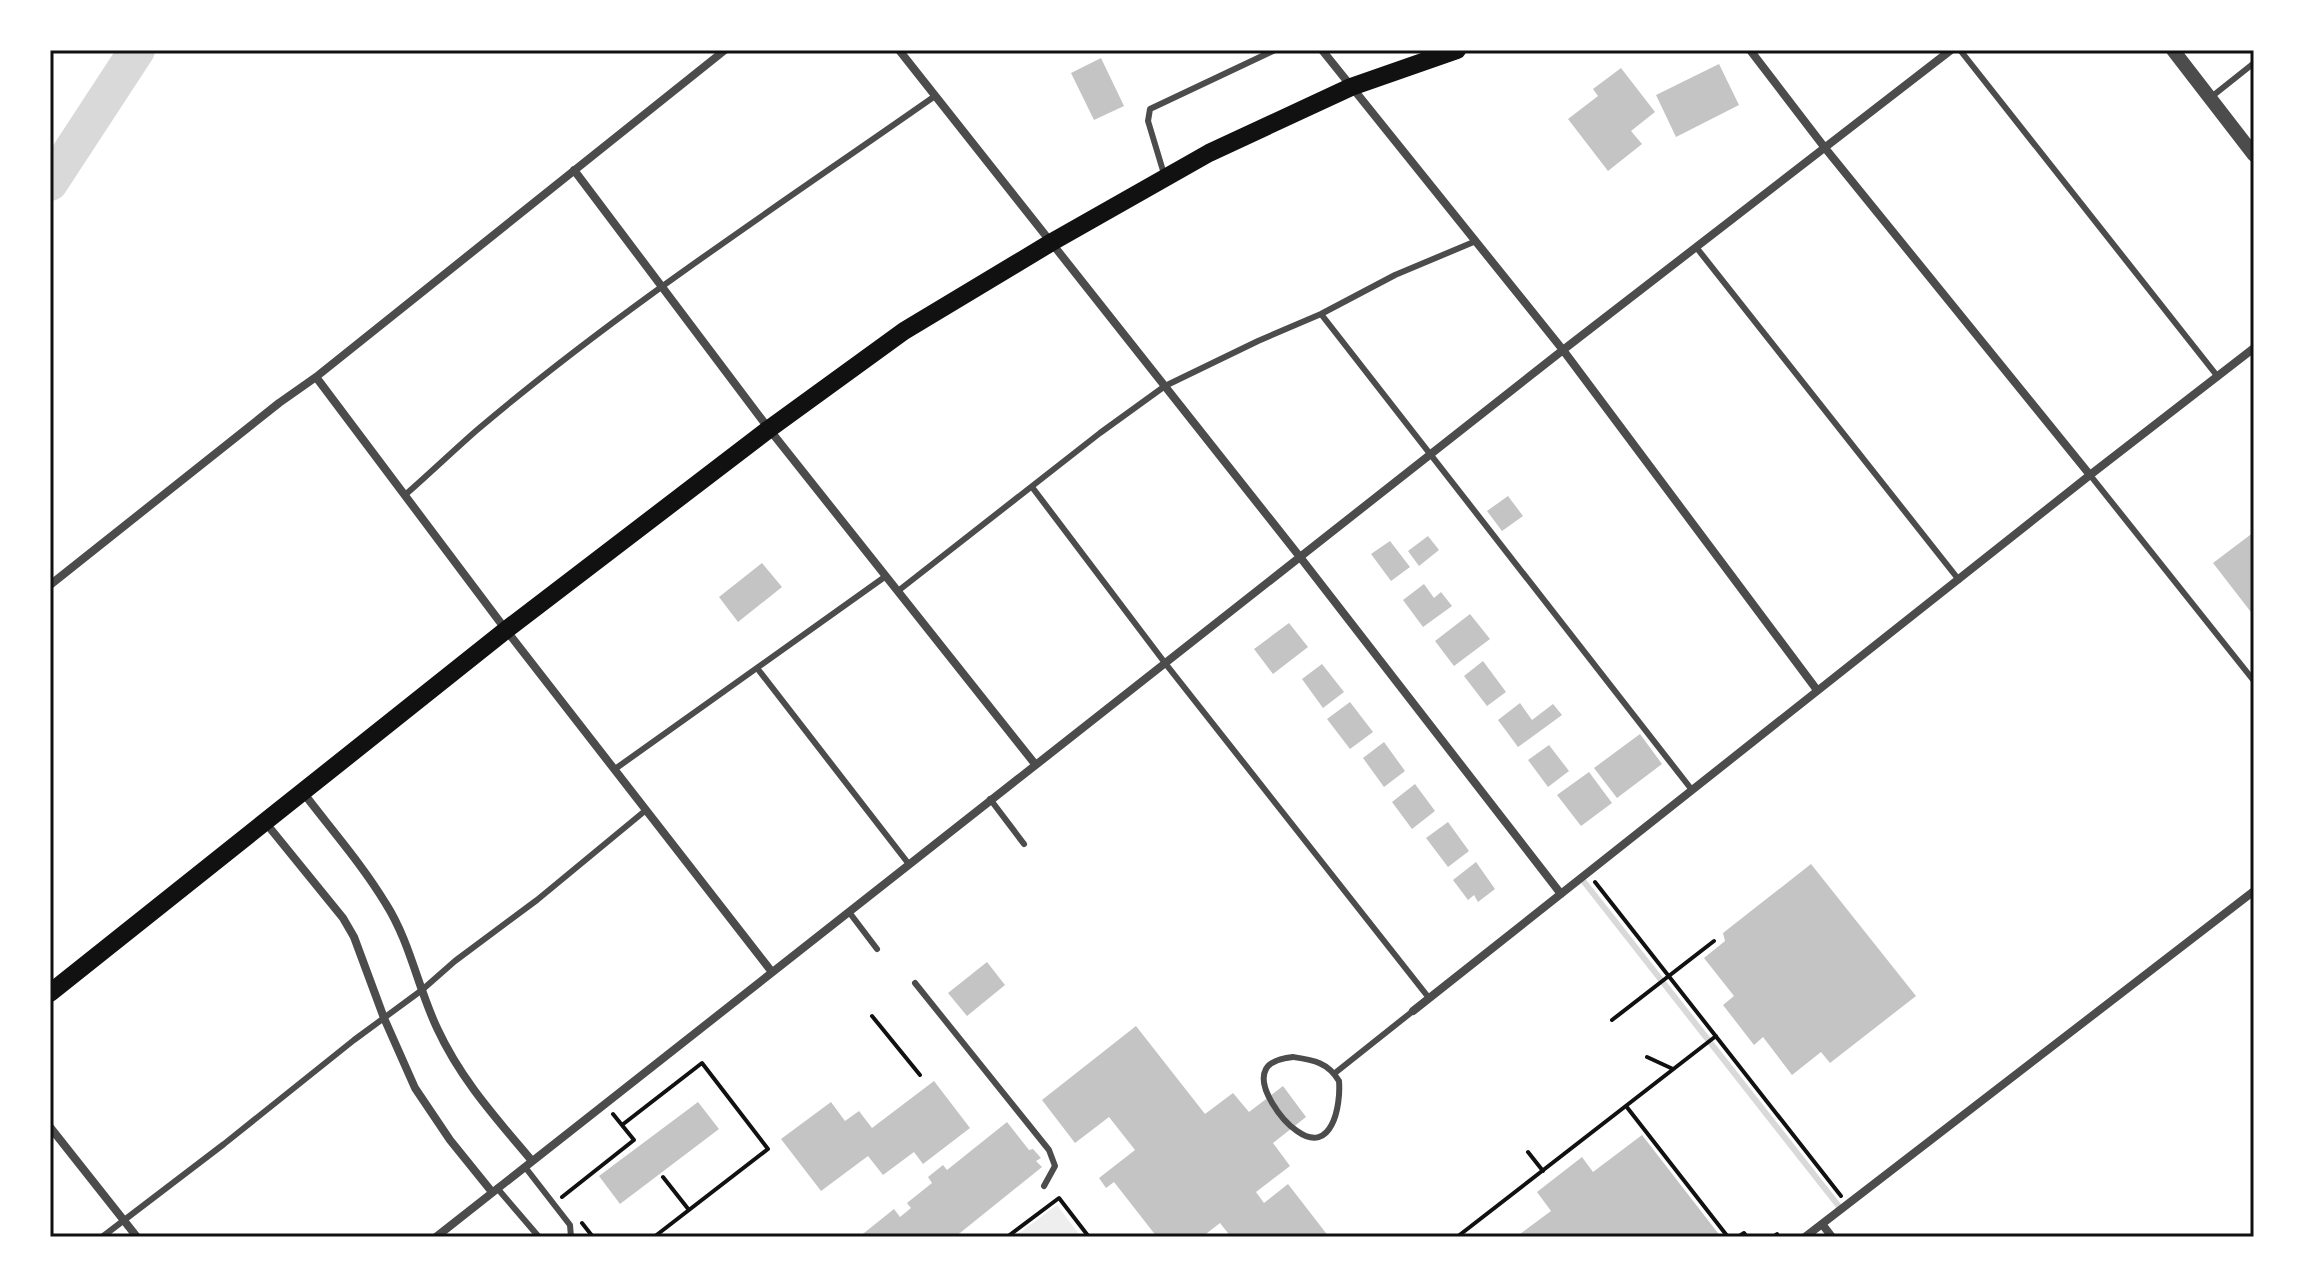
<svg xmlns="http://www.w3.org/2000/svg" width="2304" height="1287" font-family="'Archivo Narrow',sans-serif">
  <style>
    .green { fill: #eee }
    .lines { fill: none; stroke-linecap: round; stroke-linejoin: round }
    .stream { stroke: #d9d9d9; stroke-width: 6 }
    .river { stroke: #d9d9d9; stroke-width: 36 }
    .building { fill: #c4c4c4 }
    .path { stroke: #111; stroke-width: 4 }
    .service { stroke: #4c4c4c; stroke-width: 6 }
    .minor { stroke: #4c4c4c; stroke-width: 8 }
    .tertiary { stroke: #4c4c4c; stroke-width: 14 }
    .primary { stroke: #111; stroke-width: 18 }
    .neatline { fill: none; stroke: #111; stroke-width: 3 }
  </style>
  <rect width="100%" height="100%" fill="#fff"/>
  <path class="green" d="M 1057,1205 L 1081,1237 L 1014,1237 Z"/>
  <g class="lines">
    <path class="stream" d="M 1581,878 L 1841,1209"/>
    <path class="river" d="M 50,183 L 137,50"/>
  </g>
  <path class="building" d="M 1101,58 L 1124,106 L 1094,120 L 1071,73 Z
    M 1719,64 L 1739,105 L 1676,137 L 1656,95 Z
    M 1621,68 L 1655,112 L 1631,131 L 1642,144 L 1608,171 L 1568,119 L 1598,96 L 1593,89 Z
    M 1508,496 L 1523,516 L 1502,531 L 1487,511 Z
    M 2254,532 L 2254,616 L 2213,563 Z
    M 1428,536 L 1439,550 L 1419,566 L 1408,551 Z
    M 1390,541 L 1410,567 L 1391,581 L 1371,554 Z
    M 762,563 L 782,587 L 738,622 L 719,597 Z
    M 1424,584 L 1434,598 L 1441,592 L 1452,606 L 1423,627 L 1403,600 Z
    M 1470,614 L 1490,639 L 1454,666 L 1435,641 Z
    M 1289,623 L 1308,647 L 1273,674 L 1254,649 Z
    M 1483,661 L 1506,692 L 1487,706 L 1464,676 Z
    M 1322,664 L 1344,692 L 1323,708 L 1302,679 Z
    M 1350,702 L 1373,732 L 1350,749 L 1327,719 Z
    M 1520,703 L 1532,720 L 1553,704 L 1562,715 L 1518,747 L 1498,720 Z
    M 1640,734 L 1662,764 L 1617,798 L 1594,768 Z
    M 1384,742 L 1405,771 L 1384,787 L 1363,758 Z
    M 1549,745 L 1569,771 L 1548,787 L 1528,760 Z
    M 1589,772 L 1612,803 L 1581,826 L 1557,795 Z
    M 1415,784 L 1435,811 L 1412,829 L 1392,802 Z
    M 1448,822 L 1469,851 L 1448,867 L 1426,838 Z
    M 1476,862 L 1495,889 L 1478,902 L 1474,895 L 1468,900 L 1453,880 Z
    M 1811,864 L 1916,996 L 1830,1063 L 1821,1052 L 1792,1075 L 1763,1037 L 1754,1045 L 1723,1005 L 1734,996 L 1704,958 L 1725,941 L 1723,933 Z
    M 987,962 L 1005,985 L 967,1016 L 948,993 Z
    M 1136,1026 L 1205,1114 L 1233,1093 L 1249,1112 L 1283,1086 L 1306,1117 L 1273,1143 L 1290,1166 L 1256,1192 L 1264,1203 L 1288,1184 L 1329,1237 L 1231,1237 L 1220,1223 L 1202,1237 L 1157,1237 L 1114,1182 L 1106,1188 L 1099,1178 L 1135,1150 L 1109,1117 L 1075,1143 L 1042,1100 Z
    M 934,1081 L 970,1128 L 923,1164 L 914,1152 L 883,1175 L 868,1156 L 821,1191 L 781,1139 L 831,1102 L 845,1121 L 859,1111 L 872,1128 Z
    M 698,1102 L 719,1129 L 620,1204 L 599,1176 Z
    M 1007,1122 L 1029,1150 L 1033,1149 L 1041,1158 L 1036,1161 L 1042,1167 L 955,1237 L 859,1237 L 894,1209 L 900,1217 L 911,1208 L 907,1203 L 932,1183 L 928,1177 L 943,1165 L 947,1170 Z
    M 1642,1135 L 1721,1237 L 1516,1237 L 1551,1211 L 1537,1192 L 1582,1157 L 1593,1172 Z"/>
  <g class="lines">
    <path class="path" d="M 1595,882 L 1841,1196
      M 872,1016 L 920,1075
      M 1612,1020 L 1714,941
      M 1647,1057 L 1673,1069
      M 1626,1106 L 1728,1237
      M 622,1125 L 702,1063 L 768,1149 L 654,1237
      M 1528,1152 L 1543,1171
      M 663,1177 L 689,1210
      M 562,1197 L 634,1140 L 613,1114
      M 582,1223 L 593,1237
      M 1007,1237 L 1059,1198 L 1089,1237
      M 1457,1237 L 1716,1036
      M 1738,1237 L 1744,1233 L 1747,1237
      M 1773,1237 L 1777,1234"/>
    <path class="service" d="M 1960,50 L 2218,377
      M 2210,98 L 2254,63
      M 1164,174 L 1148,121 L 1150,109 L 1275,50
      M 1696,247 L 1959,580
      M 1321,314 L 1692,790
      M 2090,475 L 2254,681
      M 1032,487 L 1165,663 L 1429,998
      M 405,495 C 429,474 453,451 477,430 C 621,308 781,204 935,96
      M 898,591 L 1100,433 L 1165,386 L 1258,341 L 1321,314 L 1395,275 L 1476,241
      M 757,668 L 908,863
      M 615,769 L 886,576
      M 990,799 L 1024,844
      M 849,912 L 877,949
      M 915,983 L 1049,1150 L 1055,1166 L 1044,1186
      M 1293,1057 C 1313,1060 1328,1062 1339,1081 C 1341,1105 1332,1156 1297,1131 C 1282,1121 1256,1087 1266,1069 C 1271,1060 1284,1058 1293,1057 Z
      M 1335,1073 L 1413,1011
      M 525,1167 L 570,1225 L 571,1237
      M 497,1188 L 539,1237
      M 102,1237 L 224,1144 L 354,1040 L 422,990 L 455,961 L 537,900 L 646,810"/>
    <path class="minor" d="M 899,50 L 1300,557 L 1561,894
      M 1322,50 L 1563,350 L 1817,690
      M 1750,50 L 1825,148 L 2090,475
      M 574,170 L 769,429 L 1035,764
      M 316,377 L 506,630 L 772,972
      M 50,585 L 279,403 L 316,377 L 725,50
      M 302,791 C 330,828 362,864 386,904 C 410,942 418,988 437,1028 C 461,1080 496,1118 532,1161
      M 265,822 L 343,918 L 354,937 L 384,1018 L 415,1088 L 450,1140 L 492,1192
      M 1413,1011 L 2090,475 L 2254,348
      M 50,1127 L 137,1237
      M 1822,1224 L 1832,1237
      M 436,1237 L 1563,350 L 1951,50
      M 1805,1237 L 2254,891"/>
    <path class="tertiary" d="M 2173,50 L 2254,155"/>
    <path class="primary" d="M 50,993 L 506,630 L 769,429 L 904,331 L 1052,242 L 1209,153 L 1351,87 L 1457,50"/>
  </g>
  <rect width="2304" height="1287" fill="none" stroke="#ffffff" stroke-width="104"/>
  <rect x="52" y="52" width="2200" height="1183" class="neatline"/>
</svg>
